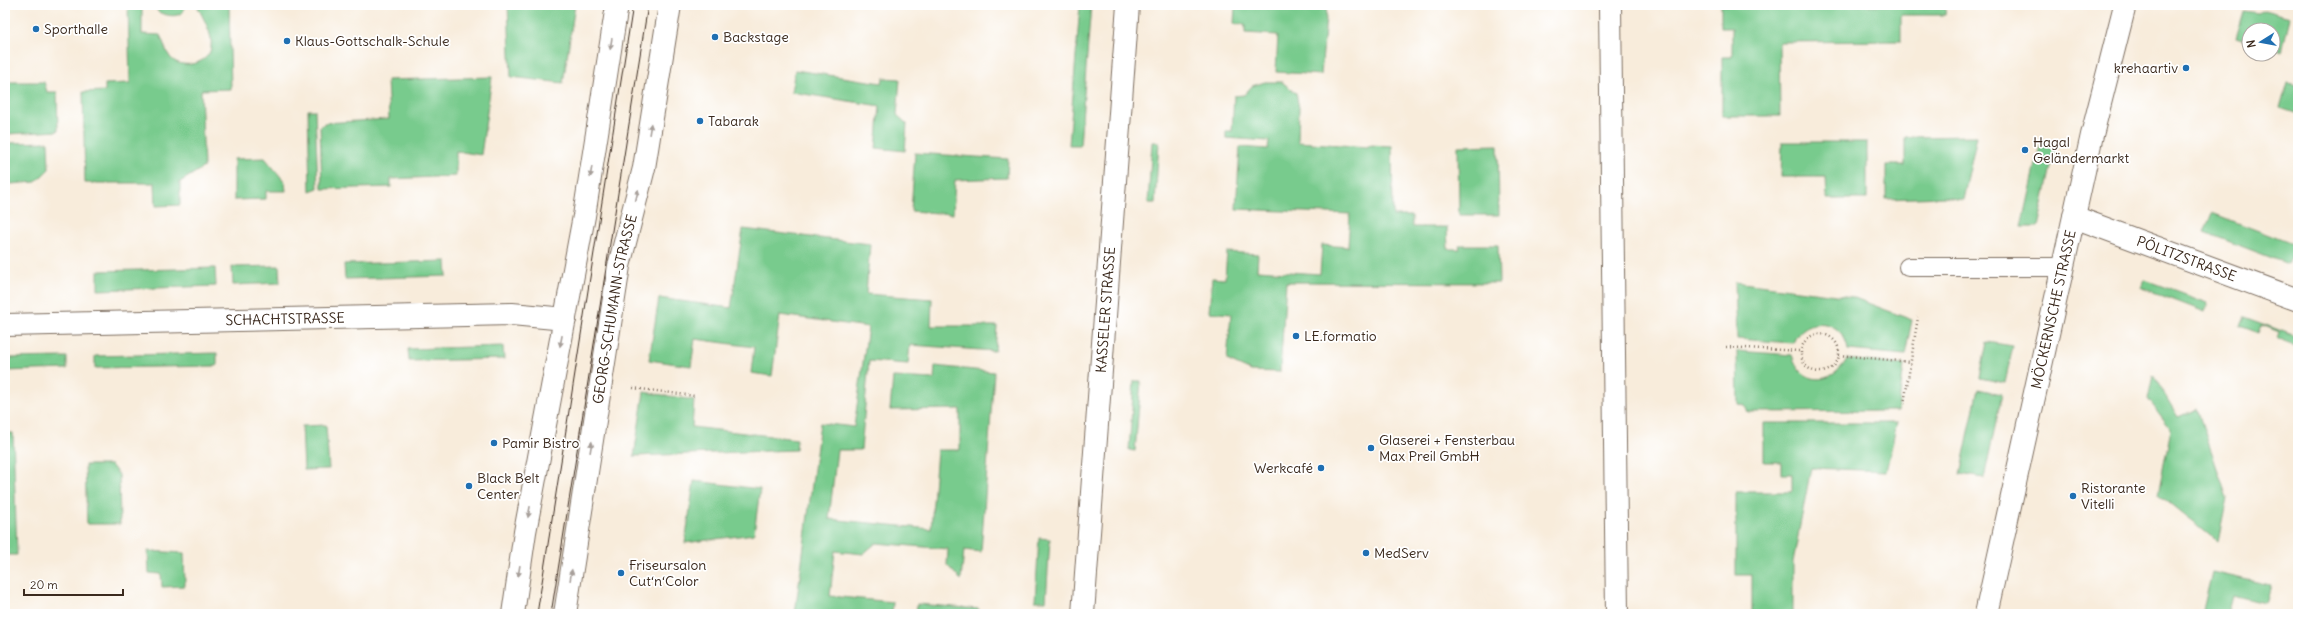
<svg xmlns="http://www.w3.org/2000/svg" width="2303" height="619" font-family="Delius,sans-serif">
  <style>
    .green { fill: #78cb8d; stroke: #5a7a56 }
    .lines { fill: none; stroke-linecap: round; stroke-linejoin: round }
    .service-casing { stroke: #7d6e60; stroke-width: 20 }
    .minor-casing { stroke: #7d6e60; stroke-width: 24 }
    .secondary-casing { stroke: #7d6e60; stroke-width: 24 }
    .path { stroke: #7d6e60; stroke-width: 2.5; stroke-dasharray: 1 3; stroke-linecap: butt }
    .service { stroke: #fff; stroke-width: 18 }
    .minor { stroke: #fff; stroke-width: 22 }
    .secondary { stroke: #fff; stroke-width: 22 }
    .tram { stroke: #3b2a1e; stroke-width: 1 }
    .oneway { fill: #a79f9a }
    .poi-dot { fill: #1f6fb2; stroke: #fff; stroke-width: 1.5 }
    .labels { text-anchor: middle; stroke-width: 3.5; stroke-linejoin: round; paint-order: stroke }
    .poi-label { font-size: 14px; fill: #3b2a1e; stroke: #fff; text-anchor: start }
    .street-label { font-size: 14px; fill: #3b2a1e; stroke: #fff }
  </style>
  <rect width="100%" height="100%" fill="#fff"/>
  <filter id="ink" filterUnits="userSpaceOnUse"><feTurbulence type="fractalNoise" baseFrequency=".025" numOctaves="2"/><feDisplacementMap in="SourceGraphic" scale="8" xChannelSelector="R" yChannelSelector="G"/><feConvolveMatrix kernelMatrix="1 2 1 2 8 2 1 2 1" color-interpolation-filters="sRGB"/></filter>
  <filter id="wash" filterUnits="userSpaceOnUse"><feTurbulence type="fractalNoise" baseFrequency=".012" numOctaves="4" result="noise"/><feDisplacementMap in="SourceGraphic" scale="16" xChannelSelector="R" yChannelSelector="G"/><feGaussianBlur stdDeviation="0.9" result="paint"/><feColorMatrix in="noise" values="0 0 0 0 0 0 0 0 0 0 0 0 0 0 0 0 0 1.4 0 .05"/><feComposite in="paint" operator="in"/></filter>
  <g filter="url(#wash)">
    <rect width="100%" height="100%" fill="#f8ecdb"/>
    <path class="green" d="M 128,5 L 142,5 L 142,34 L 160,35 C 164,42 165,51 170,57 C 180,70 208,65 211,48 C 213,32 203,19 197,5 L 229,5 L 231,89 L 201,90 L 204,167 L 180,182 L 180,205 L 156,206 L 155,183 L 85,183 L 83,92 L 105,91 L 105,84 L 130,83 Z
      M 155,5 L 185,5 C 183,20 167,16 158,12 Z
      M 508,5 L 575,5 L 563,83 L 511,77 Z
      M 1080,5 L 1091,5 L 1080,145 L 1069,145 Z
      M 1235,5 L 1327,5 L 1321,75 L 1276,72 L 1278,35 L 1245,33 L 1245,24 L 1234,24 Z
      M 1721,5 L 1946,5 L 1945,15 L 1901,15 L 1901,41 L 1779,42 L 1780,116 L 1722,116 L 1722,57 L 1732,57 L 1732,28 L 1721,28 Z
      M 2264,10 L 2290,17 L 2282,52 L 2273,49 L 2273,30 L 2249,30 L 2249,42 L 2236,38 L 2244,11 L 2257,13 Z
      M 795,70 L 882,83 L 883,78 L 900,79 L 897,115 L 907,124 L 905,151 L 876,148 L 880,106 L 791,92 Z
      M 492,77 L 481,155 L 456,151 L 456,176 L 391,179 L 391,187 L 322,189 L 320,127 L 325,123 L 389,119 L 387,80 Z
      M 5,82 L 44,82 L 47,92 L 57,92 L 58,131 L 7,134 L 8,143 L 48,142 L 49,169 L 36,182 L 10,184 L 9,173 L 5,173 L 5,130 L 7,129 Z
      M 1265,82 L 1282,82 L 1296,93 L 1299,108 L 1298,142 L 1368,147 L 1369,145 L 1392,146 L 1393,216 L 1412,216 L 1412,227 L 1447,227 L 1448,249 L 1460,249 L 1459,245 L 1498,245 L 1499,283 L 1286,282 L 1280,372 L 1251,371 L 1227,360 L 1231,314 L 1209,312 L 1212,278 L 1225,279 L 1227,252 L 1258,254 L 1257,270 L 1320,274 L 1322,245 L 1348,247 L 1350,214 L 1236,209 L 1240,147 L 1268,149 L 1269,141 L 1226,138 L 1226,131 L 1232,131 L 1234,96 L 1244,95 L 1252,86 Z
      M 2287,83 L 2298,85 L 2298,114 L 2280,108 Z
      M 308,110 L 315,110 L 318,188 L 310,191 Z
      M 1977,136 L 1963,200 L 1945,197 L 1886,199 L 1886,165 L 1905,165 L 1905,137 Z
      M 1152,142 L 1159,142 L 1155,203 L 1148,203 Z
      M 1782,142 L 1867,142 L 1867,199 L 1827,199 L 1826,177 L 1781,177 Z
      M 1498,145 L 1499,215 L 1459,215 L 1458,146 Z
      M 2040,146 L 2055,148 L 2038,227 L 2022,227 Z
      M 915,153 L 1008,159 L 1007,178 L 955,180 L 953,214 L 911,211 Z
      M 265,158 L 285,182 L 286,191 L 266,191 L 266,199 L 234,200 L 234,159 Z
      M 2212,213 L 2295,245 L 2288,264 L 2204,232 Z
      M 743,229 L 870,244 L 866,294 L 932,299 L 931,326 L 997,326 L 995,351 L 910,345 L 908,364 L 869,361 L 861,450 L 837,450 L 829,519 L 931,529 L 937,450 L 960,450 L 960,409 L 890,410 L 893,377 L 934,379 L 935,366 L 994,372 L 981,552 L 964,550 L 961,580 L 947,565 L 948,549 L 876,543 L 863,554 L 835,551 L 830,596 L 893,602 L 892,614 L 795,614 L 820,423 L 854,427 L 868,327 L 780,315 L 772,376 L 751,373 L 754,347 L 695,339 L 691,366 L 649,360 L 659,298 L 731,308 Z
      M 446,261 L 447,276 L 345,279 L 344,264 Z
      M 279,266 L 280,283 L 233,285 L 232,267 Z
      M 215,268 L 216,286 L 98,290 L 98,271 Z
      M 2145,280 L 2208,303 L 2205,312 L 2142,288 Z
      M 1735,282 L 1852,297 L 1912,320 L 1905,355 L 1848,350 C 1844,318 1804,314 1793,343 L 1737,339 Z
      M 2244,317 L 2298,337 L 2298,346 L 2277,338 L 2279,332 L 2262,325 L 2259,333 L 2240,326 Z
      M 1987,342 L 2013,346 L 2005,383 L 1980,378 Z
      M 503,346 L 504,359 L 409,361 L 408,349 Z
      M 1737,351 L 1792,355 C 1801,385 1831,387 1847,359 L 1904,365 L 1898,411 L 1748,412 L 1744,405 L 1738,404 Z
      M 217,353 L 217,366 L 95,368 L 95,356 Z
      M 67,357 L 67,369 L 5,371 L 5,358 Z
      M 2153,375 L 2178,417 L 2197,409 L 2227,498 L 2218,542 L 2158,494 L 2171,429 L 2148,399 Z
      M 1134,381 L 1141,381 L 1135,451 L 1129,450 Z
      M 1978,389 L 2002,394 L 1984,478 L 1960,474 Z
      M 644,392 L 694,400 L 692,427 L 797,439 L 796,450 L 634,456 Z
      M 1764,423 L 1897,423 L 1886,471 L 1811,468 L 1793,562 L 1793,614 L 1752,614 L 1752,575 L 1736,575 L 1736,492 L 1792,492 L 1792,474 L 1782,474 L 1782,462 L 1764,462 Z
      M 326,425 L 329,469 L 304,470 L 302,426 Z
      M 5,433 L 13,433 L 17,555 L 5,555 Z
      M 85,465 L 111,465 L 119,475 L 120,524 L 87,524 Z
      M 694,481 L 760,489 L 754,534 L 685,543 Z
      M 1039,538 L 1050,539 L 1046,601 L 1035,601 Z
      M 148,551 L 184,553 L 185,586 L 162,587 L 161,574 L 149,573 Z
      M 2212,572 L 2270,585 L 2265,603 L 2232,595 L 2227,614 L 2202,614 Z
      M 917,604 L 979,609 L 978,614 L 916,614 Z"/>
  </g>
  <g filter="url(#ink)">
    <g class="lines">
      <defs>
        <path id="service" d="M 1908,267 L 2064,267"/>
        <g id="minor">
          <path d="M 1610,5 L 1617,614"/>
          <path id="s1" d="M 2074,217 L 2298,300"/>
          <path id="s2" d="M 5,325 L 512,314 L 565,319"/>
          <path id="s3" d="M 1083,614 L 1128,5"/>
          <path id="s4" d="M 1986,614 L 2092,135 L 2125,5"/>
        </g>
        <g id="secondary">
          <path d="M 513,614 L 525,532 L 584,216 L 617,5"/>
          <path id="s5" d="M 565,614 L 619,266 L 644,168 L 670,5"/>
        </g>
      </defs>
      <use href="#service" class="service-casing"/>
      <use href="#minor" class="minor-casing"/>
      <use href="#secondary" class="secondary-casing"/>
      <path class="path" d="M1801 353a19 19 0 1 1 38 0a19 19 0 1 1-38 0Z
        M 1726,347 L 1800,351
        M 1839,355 L 1909,362
        M 633,388 L 695,396
        M 1904,404 L 1918,317"/>
      <use href="#service" class="service"/>
      <use href="#minor" class="minor"/>
      <use href="#secondary" class="secondary"/>
      <path class="tram" d="M 537,614 L 633,5
        M 551,614 L 648,5"/>
    </g>
    <defs><path id="oneway-solid" d="M-6-.8H1V-3.2L6.5 0L1 3.2V.8H-6Z"/></defs>
    <g class="oneway">
      <use href="#oneway-solid" transform="translate(611 44) rotate(99)"/>
      <use href="#oneway-solid" transform="translate(650 129) rotate(-81)"/>
      <use href="#oneway-solid" transform="translate(591 172) rotate(99)"/>
      <use href="#oneway-solid" transform="translate(637 195) rotate(-76)"/>
      <use href="#oneway-solid" transform="translate(561 341) rotate(101)"/>
      <use href="#oneway-solid" transform="translate(591 447) rotate(-81)"/>
      <use href="#oneway-solid" transform="translate(529 512) rotate(101)"/>
      <use href="#oneway-solid" transform="translate(519 571) rotate(99)"/>
      <use href="#oneway-solid" transform="translate(571 575) rotate(-81)"/>
    </g>
  </g>
  <g class="poi-dot">
    <circle cx="36" cy="29" r="4"/>
    <circle cx="715" cy="37" r="4"/>
    <circle cx="287" cy="41" r="4"/>
    <circle cx="2186" cy="68" r="4"/>
    <circle cx="700" cy="121" r="4"/>
    <circle cx="2025" cy="150" r="4"/>
    <circle cx="1296" cy="336" r="4"/>
    <circle cx="494" cy="443" r="4"/>
    <circle cx="1371" cy="448" r="4"/>
    <circle cx="1321" cy="468" r="4"/>
    <circle cx="469" cy="486" r="4"/>
    <circle cx="2073" cy="496" r="4"/>
    <circle cx="1366" cy="553" r="4"/>
    <circle cx="621" cy="573" r="4"/>
  </g>
  <g class="labels">
    <g class="poi-label">
      <text x="44" y="34">Sporthalle</text>
      <text x="723" y="42">Backstage</text>
      <text x="295" y="46">Klaus-Gottschalk-Schule</text>
      <text x="2178" y="73" text-anchor="end">krehaartiv</text>
      <text x="708" y="126">Tabarak</text>
      <text x="2033" y="147">Hagal<tspan x="2033" dy="16">Geländermarkt</tspan></text>
      <text x="1304" y="341">LE.formatio</text>
      <text x="1379" y="445">Glaserei + Fensterbau<tspan x="1379" dy="16">Max Preil GmbH</tspan></text>
      <text x="502" y="448">Pamir Bistro</text>
      <text x="1313" y="473" text-anchor="end">Werkcafé</text>
      <text x="477" y="483">Black Belt<tspan x="477" dy="16">Center</tspan></text>
      <text x="2081" y="493">Ristorante<tspan x="2081" dy="16">Vitelli</tspan></text>
      <text x="1374" y="558">MedServ</text>
      <text x="629" y="570">Friseursalon<tspan x="629" dy="16">Cut‘n‘Color</tspan></text>
    </g>
    <g class="street-label">
      <text dy="5" stroke="none"><textPath href="#s1" startOffset="120">PÖLITZSTRASSE</textPath></text>
      <text dy="5" stroke="none"><textPath href="#s5" startOffset="309">GEORG-SCHUMANN-STRASSE</textPath></text>
      <text dy="5" stroke="none"><textPath href="#s3" startOffset="305">KASSELER STRASSE</textPath></text>
      <text dy="5" stroke="none"><textPath href="#s4" startOffset="312">MÖCKERNSCHE STRASSE</textPath></text>
      <text dy="5" stroke="none"><textPath href="#s2" startOffset="280">SCHACHTSTRASSE</textPath></text>
    </g>
  </g>
  <rect width="2303" height="619" fill="none" stroke="#fff" stroke-width="20"/>
  <g transform="translate(2261 42) rotate(259)"><circle r="19" fill="#ffffff" stroke="#b1aaa5"/>
  <path d="M0-3L7 15L0 10L-7 15Z" fill="#1f6fb2"/>
  <text y="-6" font-size="11" font-weight="bold" text-anchor="middle" fill="#3b2a1e">N</text>
  </g>
  <path d="M24 589v6h99v-6" fill="none" stroke="#3b2a1e" stroke-width="2"/>
  <text x="30" y="589" font-size="12" fill="#3b2a1e" stroke="#ffffff" stroke-width="3" paint-order="stroke">20 m</text>
</svg>
